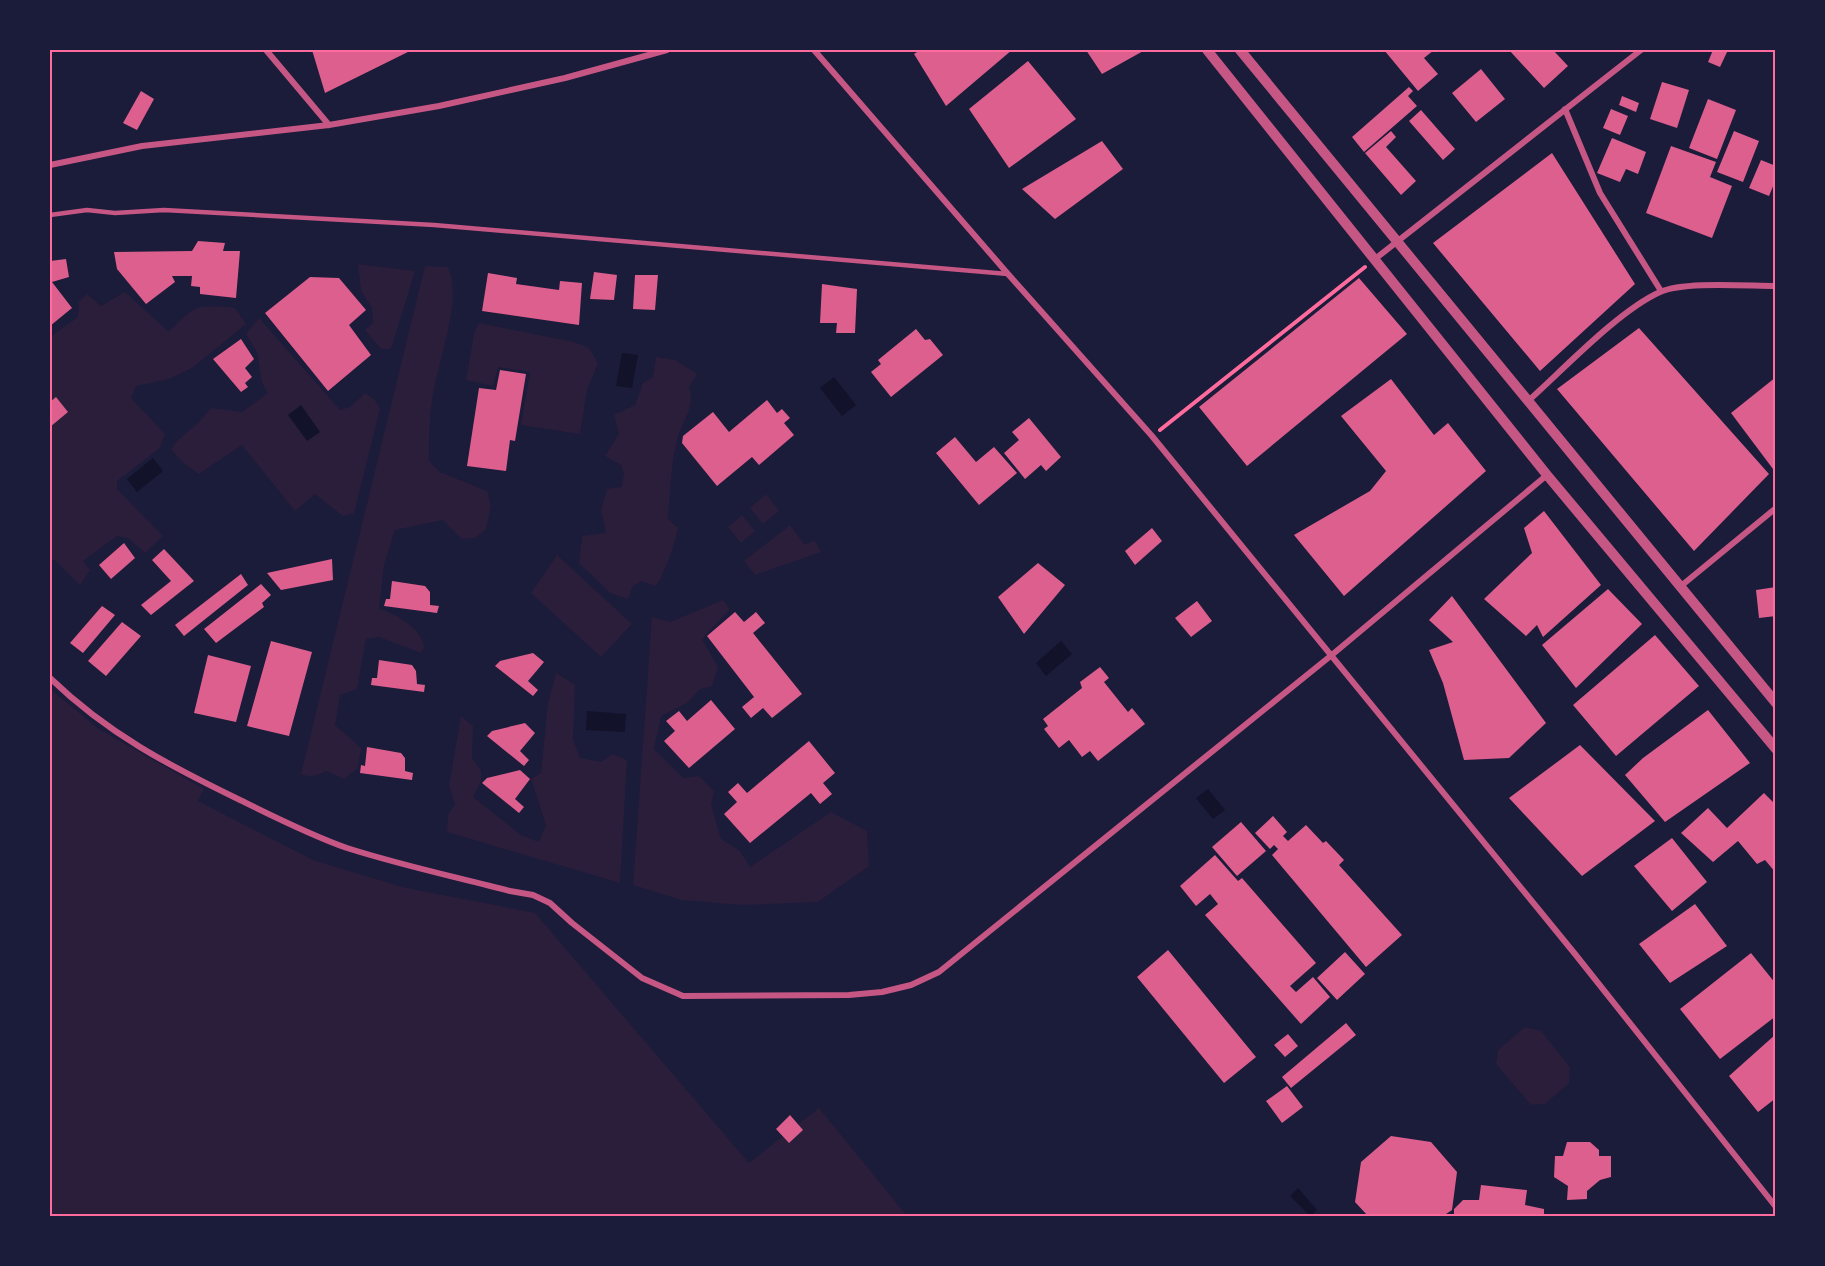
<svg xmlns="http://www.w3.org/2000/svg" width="1825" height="1266" font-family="'Playfair Display',serif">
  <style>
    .green { fill: #2a1e3b }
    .water { fill: #12122b }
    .building { fill: #dd5f8e }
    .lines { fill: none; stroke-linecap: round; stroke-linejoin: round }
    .path { stroke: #ff6b9d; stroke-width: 4 }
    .service { stroke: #c65784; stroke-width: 4.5 }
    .minor { stroke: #c65784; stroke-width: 6 }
    .tertiary { stroke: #c65784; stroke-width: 10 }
    .neatline { fill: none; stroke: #ff6b9d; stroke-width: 2 }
  </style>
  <rect width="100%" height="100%" fill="#1b1b3a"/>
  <path class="green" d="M 358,264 L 415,271 L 391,349 L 381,349 L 365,330 L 373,323 L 372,308 L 361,291 Z
    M 425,266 L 447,267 C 465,292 436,369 432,400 C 429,420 429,441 429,461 L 440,472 L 487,491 L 491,506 L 486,529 L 475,538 L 462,539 L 443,520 L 395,530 L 384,565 L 379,608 C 397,616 420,626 424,647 L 421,653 L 379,637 L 366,639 L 357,689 L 340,695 L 335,725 L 361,748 L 358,768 L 344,779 L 326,771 C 317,776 310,778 301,774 Z
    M 125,292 L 169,332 C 197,303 196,305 235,308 L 246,324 L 192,368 L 169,379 L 136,386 L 131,398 L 165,434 L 160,448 L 117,481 L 117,489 L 163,536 L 145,553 L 128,538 L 117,536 L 83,561 L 90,570 L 80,585 L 55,560 L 50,560 L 50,337 L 78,317 L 79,302 L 87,294 L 101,306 Z
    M 259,318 L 340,410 L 350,407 L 365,393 L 375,400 L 380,409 L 354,513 L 343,516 L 315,494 L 295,511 L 242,445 L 199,474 L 181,461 L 171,449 C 183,432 200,426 210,408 L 242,412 L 268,393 L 262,383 L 257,352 L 246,334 Z
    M 479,323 L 574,342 L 589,348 L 598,363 L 587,390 L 580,434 L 521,425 L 530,372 L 498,367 L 493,386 L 466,380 L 474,334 Z
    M 656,357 L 675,360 L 697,374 L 689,387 C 696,406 682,421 677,440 C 671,464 670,493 668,519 L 678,528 C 676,540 663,580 655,586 L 641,581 L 633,586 L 628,599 L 610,593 L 579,563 L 582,536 L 606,533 L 601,510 L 607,489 L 622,487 L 624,473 L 621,465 L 605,456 L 619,434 L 614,415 L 635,405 L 643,383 L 653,377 Z
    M 766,494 L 779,511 L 763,524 L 750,508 Z
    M 742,515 L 755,531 L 741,543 L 728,527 Z
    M 790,525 L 805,545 L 814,540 L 821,552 L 755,575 L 744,561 Z
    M 557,555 L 632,624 L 601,657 L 531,593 Z
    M 723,600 L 730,609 L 702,639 L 718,667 L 712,686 L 700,689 L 687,703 L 661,716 L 654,749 L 683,778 L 699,776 L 714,791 L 711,805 L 721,839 L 740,851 L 750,867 L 831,812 L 867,831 L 869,866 L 818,902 L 742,905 L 682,900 L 633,885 L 652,617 L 670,622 Z
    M 556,673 L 575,685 L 573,739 L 580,758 L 601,762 L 613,754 L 627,760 L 620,883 L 447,832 L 448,815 L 455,804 L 449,786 L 461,716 L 473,726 L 472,758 L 481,771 L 481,781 L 473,797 L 521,835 L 539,842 L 546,825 L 531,779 L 541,773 L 548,703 Z
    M 50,689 L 99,729 L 204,789 L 198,801 L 313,860 L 402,887 L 535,913 L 749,1163 L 819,1108 L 907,1216 L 50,1216 Z
    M 1525,1027 L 1541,1031 L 1570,1067 L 1569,1083 L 1545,1104 L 1531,1105 L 1496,1064 L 1498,1050 Z"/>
  <path class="water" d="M 622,353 L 638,355 L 632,388 L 616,386 Z
    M 834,377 L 856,405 L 842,416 L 820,388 Z
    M 301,405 L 320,432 L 307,441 L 288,415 Z
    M 153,458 L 163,471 L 137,492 L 127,479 Z
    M 1061,641 L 1072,654 L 1046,676 L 1036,663 Z
    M 587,711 L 626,714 L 625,732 L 586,730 Z
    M 1208,789 L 1225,810 L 1213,819 L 1196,798 Z
    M 1298,1188 L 1317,1210 L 1310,1216 L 1290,1196 Z"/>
  <path class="building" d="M 312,50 L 412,50 L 325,93 Z
    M 920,50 L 1012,50 L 946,106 L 914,54 Z
    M 1086,50 L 1145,50 L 1102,74 Z
    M 1384,50 L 1434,50 L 1424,58 L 1438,74 L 1418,91 Z
    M 1509,50 L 1553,50 L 1568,66 L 1544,88 Z
    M 1713,50 L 1728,50 L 1720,67 L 1708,62 Z
    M 1028,61 L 1076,119 L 1009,168 L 969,109 Z
    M 1481,69 L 1505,99 L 1476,122 L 1452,93 Z
    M 1662,82 L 1689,90 L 1677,128 L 1650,119 Z
    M 1409,87 L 1413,91 L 1408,96 L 1417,106 L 1364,152 L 1352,137 Z
    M 141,91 L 154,99 L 137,130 L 123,123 Z
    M 1622,96 L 1639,103 L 1636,112 L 1619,105 Z
    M 1708,99 L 1736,110 L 1717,159 L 1689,148 Z
    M 1611,109 L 1628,116 L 1620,135 L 1603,128 Z
    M 1421,110 L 1455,149 L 1443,160 L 1409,121 Z
    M 1391,131 L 1396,137 L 1386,147 L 1416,181 L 1401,195 L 1365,153 Z
    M 1734,131 L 1759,141 L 1743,182 L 1717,172 Z
    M 1612,138 L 1646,152 L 1638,174 L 1626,169 L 1620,182 L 1597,173 Z
    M 1102,141 L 1123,169 L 1055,219 L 1022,189 Z
    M 1671,146 L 1716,162 L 1710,177 L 1732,186 L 1712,238 L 1646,213 Z
    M 1552,153 L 1635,284 L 1540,371 L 1433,243 Z
    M 1761,160 L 1776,166 L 1776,179 L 1769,196 L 1749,188 Z
    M 198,241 L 225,243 L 223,251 L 240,251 L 236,298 L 200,294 L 200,287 L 191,286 L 192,276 L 172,276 L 175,282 L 146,304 L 117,269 L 114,252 L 192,251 Z
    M 66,259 L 69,277 L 52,282 L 72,308 L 50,326 L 50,261 Z
    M 594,272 L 617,275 L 614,300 L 590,299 Z
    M 488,273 L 517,278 L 516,284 L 559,290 L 560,281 L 582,283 L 579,325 L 482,311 Z
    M 635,275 L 658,275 L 655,310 L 633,309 Z
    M 310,277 L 339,278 L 366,310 L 349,325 L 371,355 L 328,391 L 265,313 Z
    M 1359,278 L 1407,334 L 1247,466 L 1199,407 Z
    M 822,284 L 857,289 L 855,333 L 836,333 L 837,323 L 820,323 Z
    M 1639,328 L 1769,474 L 1694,551 L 1557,389 Z
    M 916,329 L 925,340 L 930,339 L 943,355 L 891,397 L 871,372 L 881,364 L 878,360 Z
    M 241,339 L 254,359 L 245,368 L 252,377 L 245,383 L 248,387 L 241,392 L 213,359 Z
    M 500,370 L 526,374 L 515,441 L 510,440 L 506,471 L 467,466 L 479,388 L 496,390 Z
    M 1776,377 L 1776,473 L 1731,413 Z
    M 1391,379 L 1434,435 L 1448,423 L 1486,471 L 1344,596 L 1294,535 L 1370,491 L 1386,471 L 1341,416 Z
    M 56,397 L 68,412 L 50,427 L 50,402 Z
    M 767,400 L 777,413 L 782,409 L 790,418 L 784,423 L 794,435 L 759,465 L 752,457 L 717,486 L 682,443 L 683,436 L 713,412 L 729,432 Z
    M 1029,418 L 1061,457 L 1046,471 L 1041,465 L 1025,479 L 1004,453 L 1019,440 L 1012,432 Z
    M 955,437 L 976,462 L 994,447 L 1017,473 L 979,505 L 936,453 Z
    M 1544,511 L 1601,585 L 1543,637 L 1537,625 L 1526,636 L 1484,599 L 1532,553 L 1524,528 Z
    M 1152,528 L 1162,541 L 1135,565 L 1125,551 Z
    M 124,543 L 135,558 L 111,579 L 99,565 Z
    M 164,549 L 194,581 L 151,615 L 141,605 L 171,581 L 152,560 Z
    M 332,559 L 333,580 L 281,590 L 267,573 Z
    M 1038,563 L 1065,585 L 1024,634 L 998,597 Z
    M 241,574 L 248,585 L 184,636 L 175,625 Z
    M 392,581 L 425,586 L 430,592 L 430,605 L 439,606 L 437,613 L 384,606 L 386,599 L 390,599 Z
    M 261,584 L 271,595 L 262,603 L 264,607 L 216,643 L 204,629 Z
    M 1776,587 L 1776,616 L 1759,618 L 1756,590 Z
    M 1608,589 L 1642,624 L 1576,688 L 1542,645 Z
    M 1452,596 L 1546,723 L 1509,758 L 1464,760 L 1443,683 L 1429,650 L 1453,642 L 1429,620 Z
    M 1197,601 L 1212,621 L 1191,637 L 1175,618 Z
    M 102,606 L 115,615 L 83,653 L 70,643 Z
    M 735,612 L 744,622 L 756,612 L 765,623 L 753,633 L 802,694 L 772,718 L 763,708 L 751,718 L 742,707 L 754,697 L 707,636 Z
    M 122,622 L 141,636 L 106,676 L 88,661 Z
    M 1655,635 L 1699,686 L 1616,756 L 1573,705 Z
    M 271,641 L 312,652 L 289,736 L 247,726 Z
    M 533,653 L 544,662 L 528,681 L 538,690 L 533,696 L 495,666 L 500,661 Z
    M 208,655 L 251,666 L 236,722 L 194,713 Z
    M 379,660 L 412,665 L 416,671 L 417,684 L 425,685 L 424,692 L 371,685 L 372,678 L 377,678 Z
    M 1100,667 L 1109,678 L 1104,682 L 1128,712 L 1132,708 L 1145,724 L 1098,761 L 1090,751 L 1082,757 L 1069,740 L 1059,748 L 1044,729 L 1048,726 L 1043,719 L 1082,688 L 1080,682 Z
    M 711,700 L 735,729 L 689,768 L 664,741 L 675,731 L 666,721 L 679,711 L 687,721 Z
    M 1708,710 L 1750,763 L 1665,822 L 1625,775 L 1643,758 Z
    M 525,723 L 535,733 L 520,751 L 529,760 L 524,766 L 487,736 L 492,731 Z
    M 809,741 L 835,773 L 823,783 L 832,794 L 820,804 L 811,793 L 750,843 L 724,814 L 737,802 L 728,792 L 738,783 L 747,793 Z
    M 1580,745 L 1655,821 L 1582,876 L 1509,798 Z
    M 367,747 L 401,753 L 405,758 L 405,771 L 413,773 L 412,780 L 360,773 L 361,765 L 365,766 Z
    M 520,770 L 530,779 L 515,799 L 524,807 L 519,813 L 482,783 L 487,778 Z
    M 1764,793 L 1776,805 L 1776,873 L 1765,860 L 1757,864 L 1738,841 L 1713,862 L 1681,833 L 1708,808 L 1727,828 Z
    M 1273,816 L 1287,832 L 1283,836 L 1288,841 L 1306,825 L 1323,843 L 1326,841 L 1344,860 L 1339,865 L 1402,935 L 1366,967 L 1272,855 L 1278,849 L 1274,845 L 1270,849 L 1255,833 Z
    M 1241,822 L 1266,851 L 1237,876 L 1212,847 Z
    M 1672,838 L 1707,882 L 1672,911 L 1634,866 Z
    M 1215,855 L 1238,881 L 1242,878 L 1316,963 L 1290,986 L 1296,992 L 1313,977 L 1330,997 L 1301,1024 L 1205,915 L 1218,904 L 1210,894 L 1196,906 L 1180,886 Z
    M 1695,904 L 1727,946 L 1670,983 L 1639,944 Z
    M 1168,950 L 1256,1057 L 1224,1083 L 1137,977 Z
    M 1345,952 L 1365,974 L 1337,1000 L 1317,978 Z
    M 1751,953 L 1776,984 L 1776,1016 L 1720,1059 L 1680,1009 Z
    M 1346,1023 L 1356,1035 L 1291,1088 L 1282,1077 Z
    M 1288,1034 L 1298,1046 L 1285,1057 L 1274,1045 Z
    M 1776,1034 L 1776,1098 L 1758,1112 L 1729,1076 Z
    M 1287,1086 L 1303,1107 L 1282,1123 L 1266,1101 Z
    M 790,1115 L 803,1130 L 789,1143 L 776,1129 Z
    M 1391,1136 L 1431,1142 L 1457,1172 L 1452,1210 L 1443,1216 L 1368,1216 L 1355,1202 L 1361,1162 Z
    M 1567,1142 L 1590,1142 L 1599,1150 L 1599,1156 L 1611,1156 L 1611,1177 L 1600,1180 L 1587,1191 L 1587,1199 L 1567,1200 L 1568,1186 L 1554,1177 L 1555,1156 L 1563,1156 Z
    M 1481,1185 L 1527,1190 L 1525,1205 L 1544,1209 L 1544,1216 L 1454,1216 L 1454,1209 L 1463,1200 L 1479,1200 Z"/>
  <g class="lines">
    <path class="path" d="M 1160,430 L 1365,267"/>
    <path class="service" d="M 50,215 L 87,210 L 115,213 L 164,210 L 434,225 L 1008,274"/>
    <path class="minor" d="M 266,50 L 329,125
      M 814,50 L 1008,274 L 1152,436 L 1575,954 L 1776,1207
      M 1565,109 L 1600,193 L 1661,291
      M 50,165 L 142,146 L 329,125 L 439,106 L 565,78 L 667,50
      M 1375,259 L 1641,50
      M 1528,401 C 1563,370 1618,311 1660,292 C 1684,281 1747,286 1776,286
      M 1681,586 L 1776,508
      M 50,678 C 108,734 168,765 240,800 C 275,817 310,835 347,848 C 400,865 456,877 510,891 L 533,895 L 550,903 L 572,923 L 642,978 L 683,996 L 849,995 L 882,992 L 911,985 L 939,972 L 1333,654 L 1547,475"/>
    <path class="tertiary" d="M 1207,50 L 1547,475 L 1776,749
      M 1240,50 L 1776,703"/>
  </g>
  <rect width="1825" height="1266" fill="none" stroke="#1b1b3a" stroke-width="102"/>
  <rect x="51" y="51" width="1723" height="1164" class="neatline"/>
</svg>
